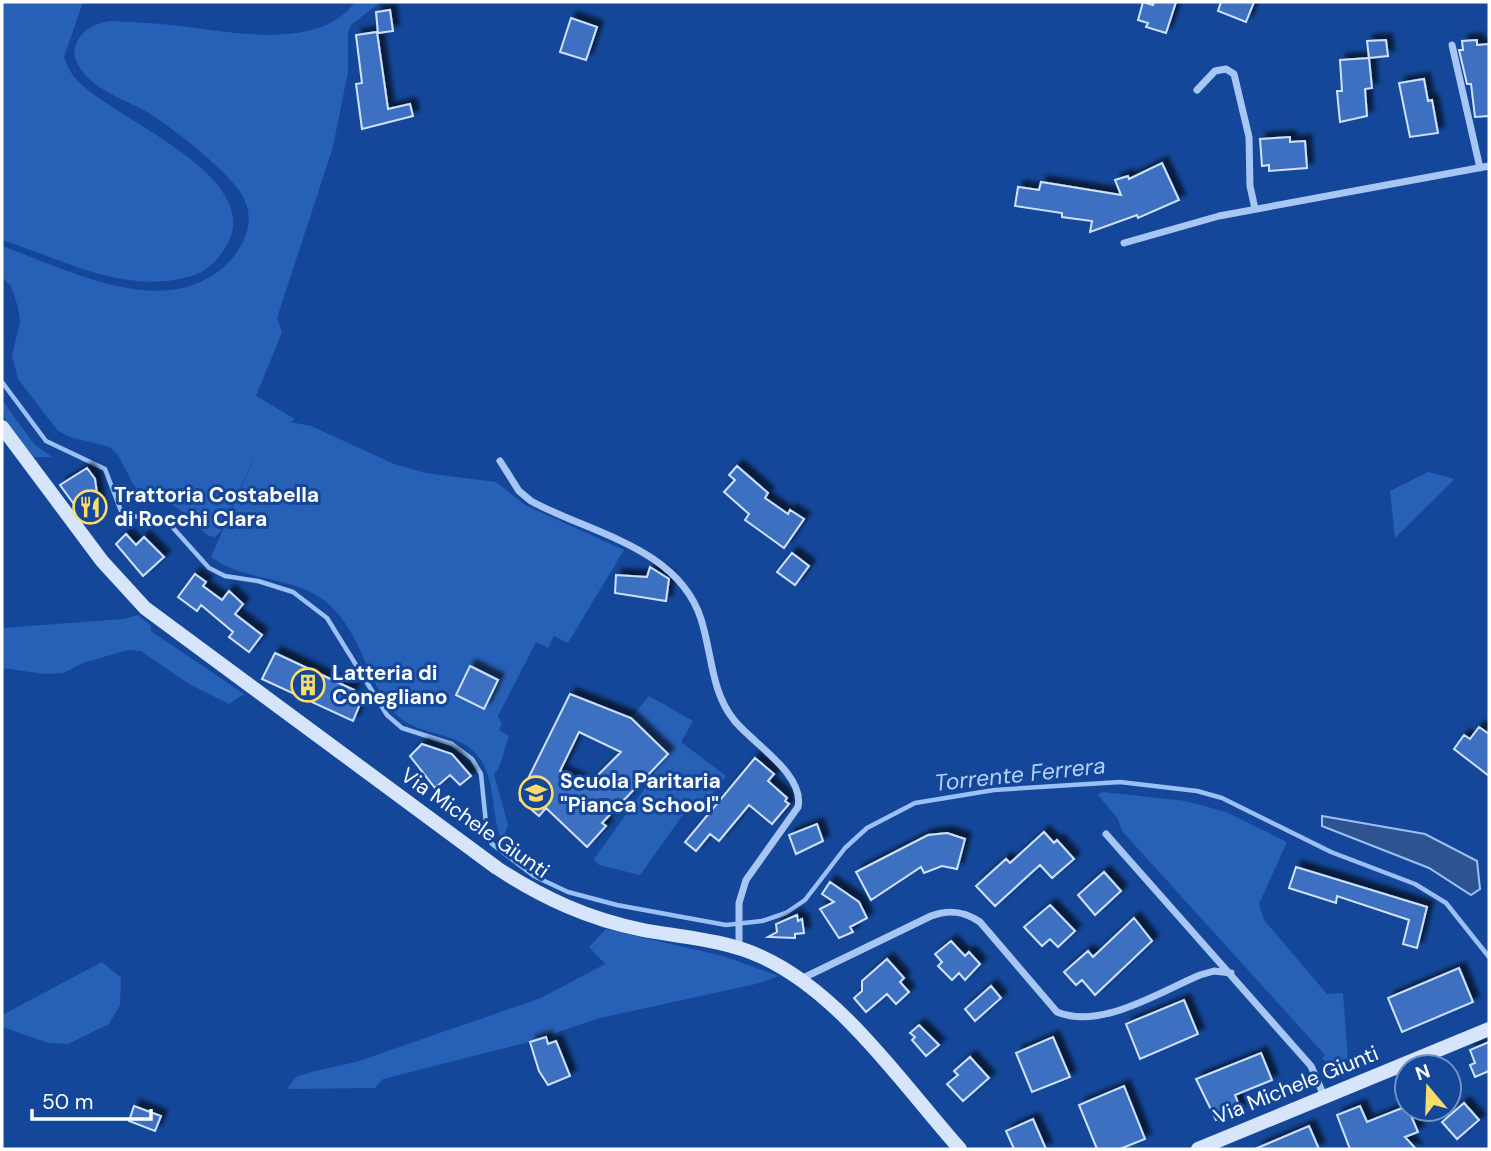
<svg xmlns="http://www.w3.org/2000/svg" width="1491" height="1151" font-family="'DM Sans',sans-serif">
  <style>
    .green { fill: #2760b7 }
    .water { fill: #2e5390; stroke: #9ac0f6; stroke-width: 2 }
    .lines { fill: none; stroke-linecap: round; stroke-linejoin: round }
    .stream { stroke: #9ac0f6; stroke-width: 4.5 }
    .building { fill: #3d70c1; stroke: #cfe2fd; stroke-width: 2; fill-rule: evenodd; filter: url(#shadow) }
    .street { stroke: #a7c6f3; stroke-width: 7 }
    .secondary { stroke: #d7e5fc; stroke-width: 14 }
    .labels { text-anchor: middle; stroke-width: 6; stroke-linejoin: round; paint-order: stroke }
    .poi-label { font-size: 21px; font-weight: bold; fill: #fff; stroke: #144799; text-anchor: start }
    .street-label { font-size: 21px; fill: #fff; stroke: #144799 }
    .water-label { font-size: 23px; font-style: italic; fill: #b4d0f9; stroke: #144799 }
  </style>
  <defs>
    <filter id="shadow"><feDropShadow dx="6" dy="-6" stdDeviation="2" flood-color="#0009"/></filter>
  </defs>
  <rect width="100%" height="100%" fill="#144799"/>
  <path class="green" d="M 2,2 L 83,2 L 64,57 C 67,66 71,74 77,80 C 112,119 266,175 227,245 C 220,257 210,269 197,274 C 130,298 65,260 2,240 Z
    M 355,2 L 381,2 L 352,24 L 348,32 L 348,72 L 333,147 L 277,318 L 282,332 L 256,396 L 295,419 L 290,422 L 311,426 L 394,464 L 425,473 L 496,482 L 525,505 L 624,550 L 568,643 L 554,636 L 548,648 L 536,642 L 498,716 L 502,725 L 499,730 L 509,736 C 504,747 502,767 494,774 L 508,825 L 502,841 C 491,816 496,783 481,760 C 460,728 417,739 394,712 C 364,678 360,623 319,597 C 286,575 242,581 211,557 L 259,447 L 220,532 L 215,537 L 209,536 L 176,507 L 134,486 L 118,455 L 110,447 L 70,437 L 57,430 L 18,379 L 12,356 L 20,322 L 18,307 L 11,286 L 2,277 L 2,246 C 61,267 146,312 206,279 C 224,270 237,256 245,237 C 250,225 250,213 245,201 C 237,177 169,125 147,112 C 121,97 82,87 74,54 C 76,33 93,22 113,21 C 133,22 153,23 172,25 C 226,31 318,53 355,2 Z
    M 2,400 L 35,445 L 52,457 L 34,457 C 17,440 2,424 2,400 Z
    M 1428,472 L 1455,479 L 1395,538 L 1390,491 Z
    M 138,615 L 151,626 L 151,631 L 244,694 L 229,704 L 189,684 L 141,651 L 128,650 L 83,663 L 63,673 L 45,674 L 2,668 L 2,628 L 124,619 Z
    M 649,696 L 693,721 L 681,742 L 726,776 L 702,808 L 692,802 L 640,875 L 599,865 L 594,859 L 655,774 L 652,771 L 668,754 L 631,718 Z
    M 1102,792 L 1186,801 L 1226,812 L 1287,842 L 1259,904 L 1264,920 L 1327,994 L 1343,993 L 1349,1073 L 1342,1075 L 1322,1058 L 1325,1055 L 1122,831 L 1118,819 L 1098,795 Z
    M 606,929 L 723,956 L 779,976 L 756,984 L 600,1018 L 525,1043 L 383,1079 L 375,1088 L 287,1089 L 296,1077 L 311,1072 L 356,1062 L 541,998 L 605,964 L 589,947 Z
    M 102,962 L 121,978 L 120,1005 L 109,1024 L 68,1044 L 49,1043 L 2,1027 L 2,1015 Z"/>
  <path class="water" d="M 1322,816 L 1425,834 L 1477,861 L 1480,889 L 1471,895 L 1429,868 L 1322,826 Z"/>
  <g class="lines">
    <path class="stream" d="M 2,382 L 46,441 L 105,469 L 121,511 L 131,516 L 166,520 L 209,568 L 225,576 L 258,581 L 293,592 L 327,618 L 387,715 L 402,728 L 452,744 L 472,759 L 481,774 L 487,833 L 492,844 L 534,876 L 568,892 L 617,905 L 726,925 L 762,921 L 786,913 L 805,900 L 845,848 L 867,828 L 915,803 L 994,790 L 1120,782 L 1197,791 L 1222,798 L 1331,852 L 1415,884 L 1446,903 L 1489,957"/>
  </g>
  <path class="building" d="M 1143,2 L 1153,5 L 1154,2 L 1176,2 L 1166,33 L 1146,27 L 1148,23 L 1138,20 Z
    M 1221,2 L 1254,2 L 1246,22 L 1218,11 Z
    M 390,10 L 393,31 L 378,33 L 376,12 Z
    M 571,18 L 597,27 L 586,60 L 560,52 Z
    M 377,32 L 388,109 L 410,104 L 413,116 L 362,129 L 356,84 L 362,83 L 356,35 Z
    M 1386,40 L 1388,56 L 1369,58 L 1367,41 Z
    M 1477,40 L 1477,45 L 1489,44 L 1489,116 L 1475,117 L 1471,84 L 1467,84 L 1459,50 L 1463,50 L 1462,41 Z
    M 1369,58 L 1372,88 L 1365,89 L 1367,116 L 1340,122 L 1337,91 L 1342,91 L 1340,60 Z
    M 1424,79 L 1428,101 L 1432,100 L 1438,133 L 1410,137 L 1399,83 Z
    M 1290,137 L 1290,142 L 1305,141 L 1307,168 L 1269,171 L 1269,165 L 1262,166 L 1260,139 Z
    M 1162,163 L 1179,200 L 1138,218 L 1137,215 L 1090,232 L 1092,221 L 1062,217 L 1062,213 L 1015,206 L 1018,187 L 1039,190 L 1041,182 L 1121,195 L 1115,180 L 1128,176 L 1129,179 Z
    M 737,466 L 768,493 L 765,498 L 788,514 L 790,510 L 804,519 L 784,548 L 745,520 L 749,514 L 724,492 L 735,480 L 729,475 Z
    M 87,468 L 95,479 L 100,515 L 84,518 L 60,485 Z
    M 126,534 L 136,545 L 144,537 L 164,557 L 143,576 L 116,544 Z
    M 792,553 L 809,566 L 795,585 L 777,572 Z
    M 650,567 L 669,579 L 666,601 L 615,593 L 616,575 L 647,577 Z
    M 195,574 L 206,582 L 203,586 L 222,600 L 229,591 L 243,604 L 235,614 L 262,635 L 249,652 L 229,637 L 233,632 L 201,605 L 197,611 L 178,597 Z
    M 275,653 L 354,690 L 348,699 L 360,704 L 353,721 L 262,679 Z
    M 470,666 L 498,680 L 484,709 L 456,695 Z
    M 570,694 L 631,718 L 668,754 L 602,823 L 606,826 L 587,847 L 546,808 L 539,816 L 520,800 L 520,795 ZM 579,732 L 621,752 L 588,785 L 560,771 Z
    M 1479,727 L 1489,734 L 1489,776 L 1454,749 L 1464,735 L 1470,739 Z
    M 422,744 L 452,754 L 471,776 L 460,785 L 450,775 L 435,788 L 410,756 Z
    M 755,758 L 774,774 L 768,781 L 787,798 L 785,801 L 789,804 L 772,824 L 749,805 L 719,841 L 710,834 L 696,851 L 685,842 Z
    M 817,824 L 823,841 L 796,854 L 789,835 Z
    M 1044,832 L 1054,843 L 1057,840 L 1074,859 L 1052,878 L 1040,865 L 995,906 L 976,886 L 1006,859 L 1010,863 Z
    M 947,833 L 965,839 L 957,869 L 942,866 L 924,873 L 921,867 L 871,900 L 856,872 L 928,835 Z
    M 1296,867 L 1427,907 L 1417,948 L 1403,944 L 1409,920 L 1337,896 L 1336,903 L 1289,888 Z
    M 1104,872 L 1121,891 L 1095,915 L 1078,895 Z
    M 830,882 L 859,902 L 867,918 L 850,927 L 853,932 L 839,938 L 820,909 L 834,902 L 822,894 Z
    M 1050,905 L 1075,931 L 1058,947 L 1050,939 L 1042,946 L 1024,927 Z
    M 797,915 L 798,921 L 802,919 L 804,933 L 795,934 L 795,938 L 768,937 L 777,932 L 776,924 Z
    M 1134,918 L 1152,941 L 1095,995 L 1082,980 L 1076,985 L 1064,972 L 1088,951 L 1093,957 Z
    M 951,941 L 965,956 L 969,952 L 980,964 L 965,980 L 959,973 L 952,980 L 938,966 L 942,962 L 935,954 Z
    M 887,959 L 904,978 L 900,982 L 909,992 L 896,1004 L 887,994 L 866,1012 L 854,998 L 862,991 L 862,981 Z
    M 1459,968 L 1473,1002 L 1402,1032 L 1388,998 Z
    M 991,986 L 1001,998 L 975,1021 L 965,1009 Z
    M 1184,1000 L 1198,1034 L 1140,1059 L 1126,1024 Z
    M 919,1025 L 939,1045 L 926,1056 L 912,1040 L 915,1037 L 910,1033 Z
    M 546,1037 L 548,1044 L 556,1041 L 570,1076 L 548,1085 L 539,1071 L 530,1042 Z
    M 1053,1037 L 1070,1077 L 1032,1092 L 1016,1053 Z
    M 1489,1042 L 1489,1071 L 1475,1077 L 1470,1065 L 1475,1063 L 1470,1050 Z
    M 1261,1053 L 1272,1080 L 1235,1095 L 1241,1110 L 1216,1120 L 1196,1079 Z
    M 970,1057 L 989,1078 L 963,1101 L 947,1084 L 958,1075 L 954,1071 Z
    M 1124,1086 L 1145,1139 L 1120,1149 L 1097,1149 L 1079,1105 Z
    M 1464,1103 L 1479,1120 L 1457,1139 L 1442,1122 Z
    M 134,1106 L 161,1116 L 155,1131 L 129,1121 Z
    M 1360,1106 L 1367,1122 L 1407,1106 L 1418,1132 L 1405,1137 L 1416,1149 L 1350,1149 L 1337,1115 Z
    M 1033,1119 L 1046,1149 L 1014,1149 L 1006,1131 Z
    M 1309,1126 L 1319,1149 L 1255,1149 Z"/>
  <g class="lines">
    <path class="street" d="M 1452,45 L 1480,168
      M 1197,90 L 1215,71 L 1226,69 L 1234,74 L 1249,137 L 1250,186 L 1255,209
      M 1124,243 L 1219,216 L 1489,166
      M 500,461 L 519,491 L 531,501 C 589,533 678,547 701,619 C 712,653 711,692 734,720 C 752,743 805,774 798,807 L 746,880 L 739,903 L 739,947
      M 1106,834 L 1311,1066 L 1324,1096
      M 801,979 L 931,916 C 949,909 964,911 980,922 L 1057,1012 C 1101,1030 1159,992 1200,975 L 1214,971 L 1231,973"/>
    <path class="secondary" d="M 2,427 L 102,561 L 145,608 L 497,868 C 543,898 588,919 643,930 C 682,937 726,940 762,957 C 841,993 903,1085 960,1149
      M 1198,1149 L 1489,1029"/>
  </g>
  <defs>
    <symbol id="restaurant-ring" viewBox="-11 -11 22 22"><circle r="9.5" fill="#144799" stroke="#ffdb69" stroke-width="1.5"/><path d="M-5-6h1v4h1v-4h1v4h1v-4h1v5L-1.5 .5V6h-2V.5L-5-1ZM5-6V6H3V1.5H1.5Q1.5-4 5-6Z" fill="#ffdb69"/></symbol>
    <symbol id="building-ring" viewBox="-11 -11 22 22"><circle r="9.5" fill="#144799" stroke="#ffdb69" stroke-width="1.5"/><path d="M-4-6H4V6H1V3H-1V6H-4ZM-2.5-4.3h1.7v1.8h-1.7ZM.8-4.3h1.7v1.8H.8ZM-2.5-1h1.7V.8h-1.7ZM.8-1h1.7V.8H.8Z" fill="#ffdb69"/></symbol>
    <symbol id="school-ring" viewBox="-11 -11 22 22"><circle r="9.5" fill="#144799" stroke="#ffdb69" stroke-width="1.5"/><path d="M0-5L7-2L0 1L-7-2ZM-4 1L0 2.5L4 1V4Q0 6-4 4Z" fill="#ffdb69"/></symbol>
  </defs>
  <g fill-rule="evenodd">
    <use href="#restaurant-ring" x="71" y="488" width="38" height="38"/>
    <use href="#building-ring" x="289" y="666" width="38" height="38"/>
    <use href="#school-ring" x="517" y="774" width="38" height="38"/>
  </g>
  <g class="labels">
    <g class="poi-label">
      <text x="114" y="502">Trattoria Costabella<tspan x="114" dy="24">di Rocchi Clara</tspan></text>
      <text x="332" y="680">Latteria di<tspan x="332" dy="24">Conegliano</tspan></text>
      <text x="560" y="788">Scuola Paritaria<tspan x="560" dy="24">"Pianca School"</tspan></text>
    </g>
    <g class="street-label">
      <text transform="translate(475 823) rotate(35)" y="7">Via Michele Giunti</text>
      <text transform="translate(1296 1085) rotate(-22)" y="7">Via Michele Giunti</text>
    </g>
    <g class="water-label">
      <text transform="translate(1020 774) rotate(-6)" y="8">Torrente Ferrera</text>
    </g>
  </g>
  <rect width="1491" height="1151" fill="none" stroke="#ffffff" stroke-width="7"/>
  <g transform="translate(1428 1088) rotate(341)"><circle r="33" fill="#144799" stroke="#7291c2" stroke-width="2"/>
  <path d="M0-5L12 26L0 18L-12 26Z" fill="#ffdb69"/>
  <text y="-10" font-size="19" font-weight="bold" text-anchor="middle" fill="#ffffff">N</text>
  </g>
  <path d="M32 1109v10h119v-10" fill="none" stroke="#ffffff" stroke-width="3.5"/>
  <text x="42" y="1109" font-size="21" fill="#ffffff" stroke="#144799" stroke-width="5" paint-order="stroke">50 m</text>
</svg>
